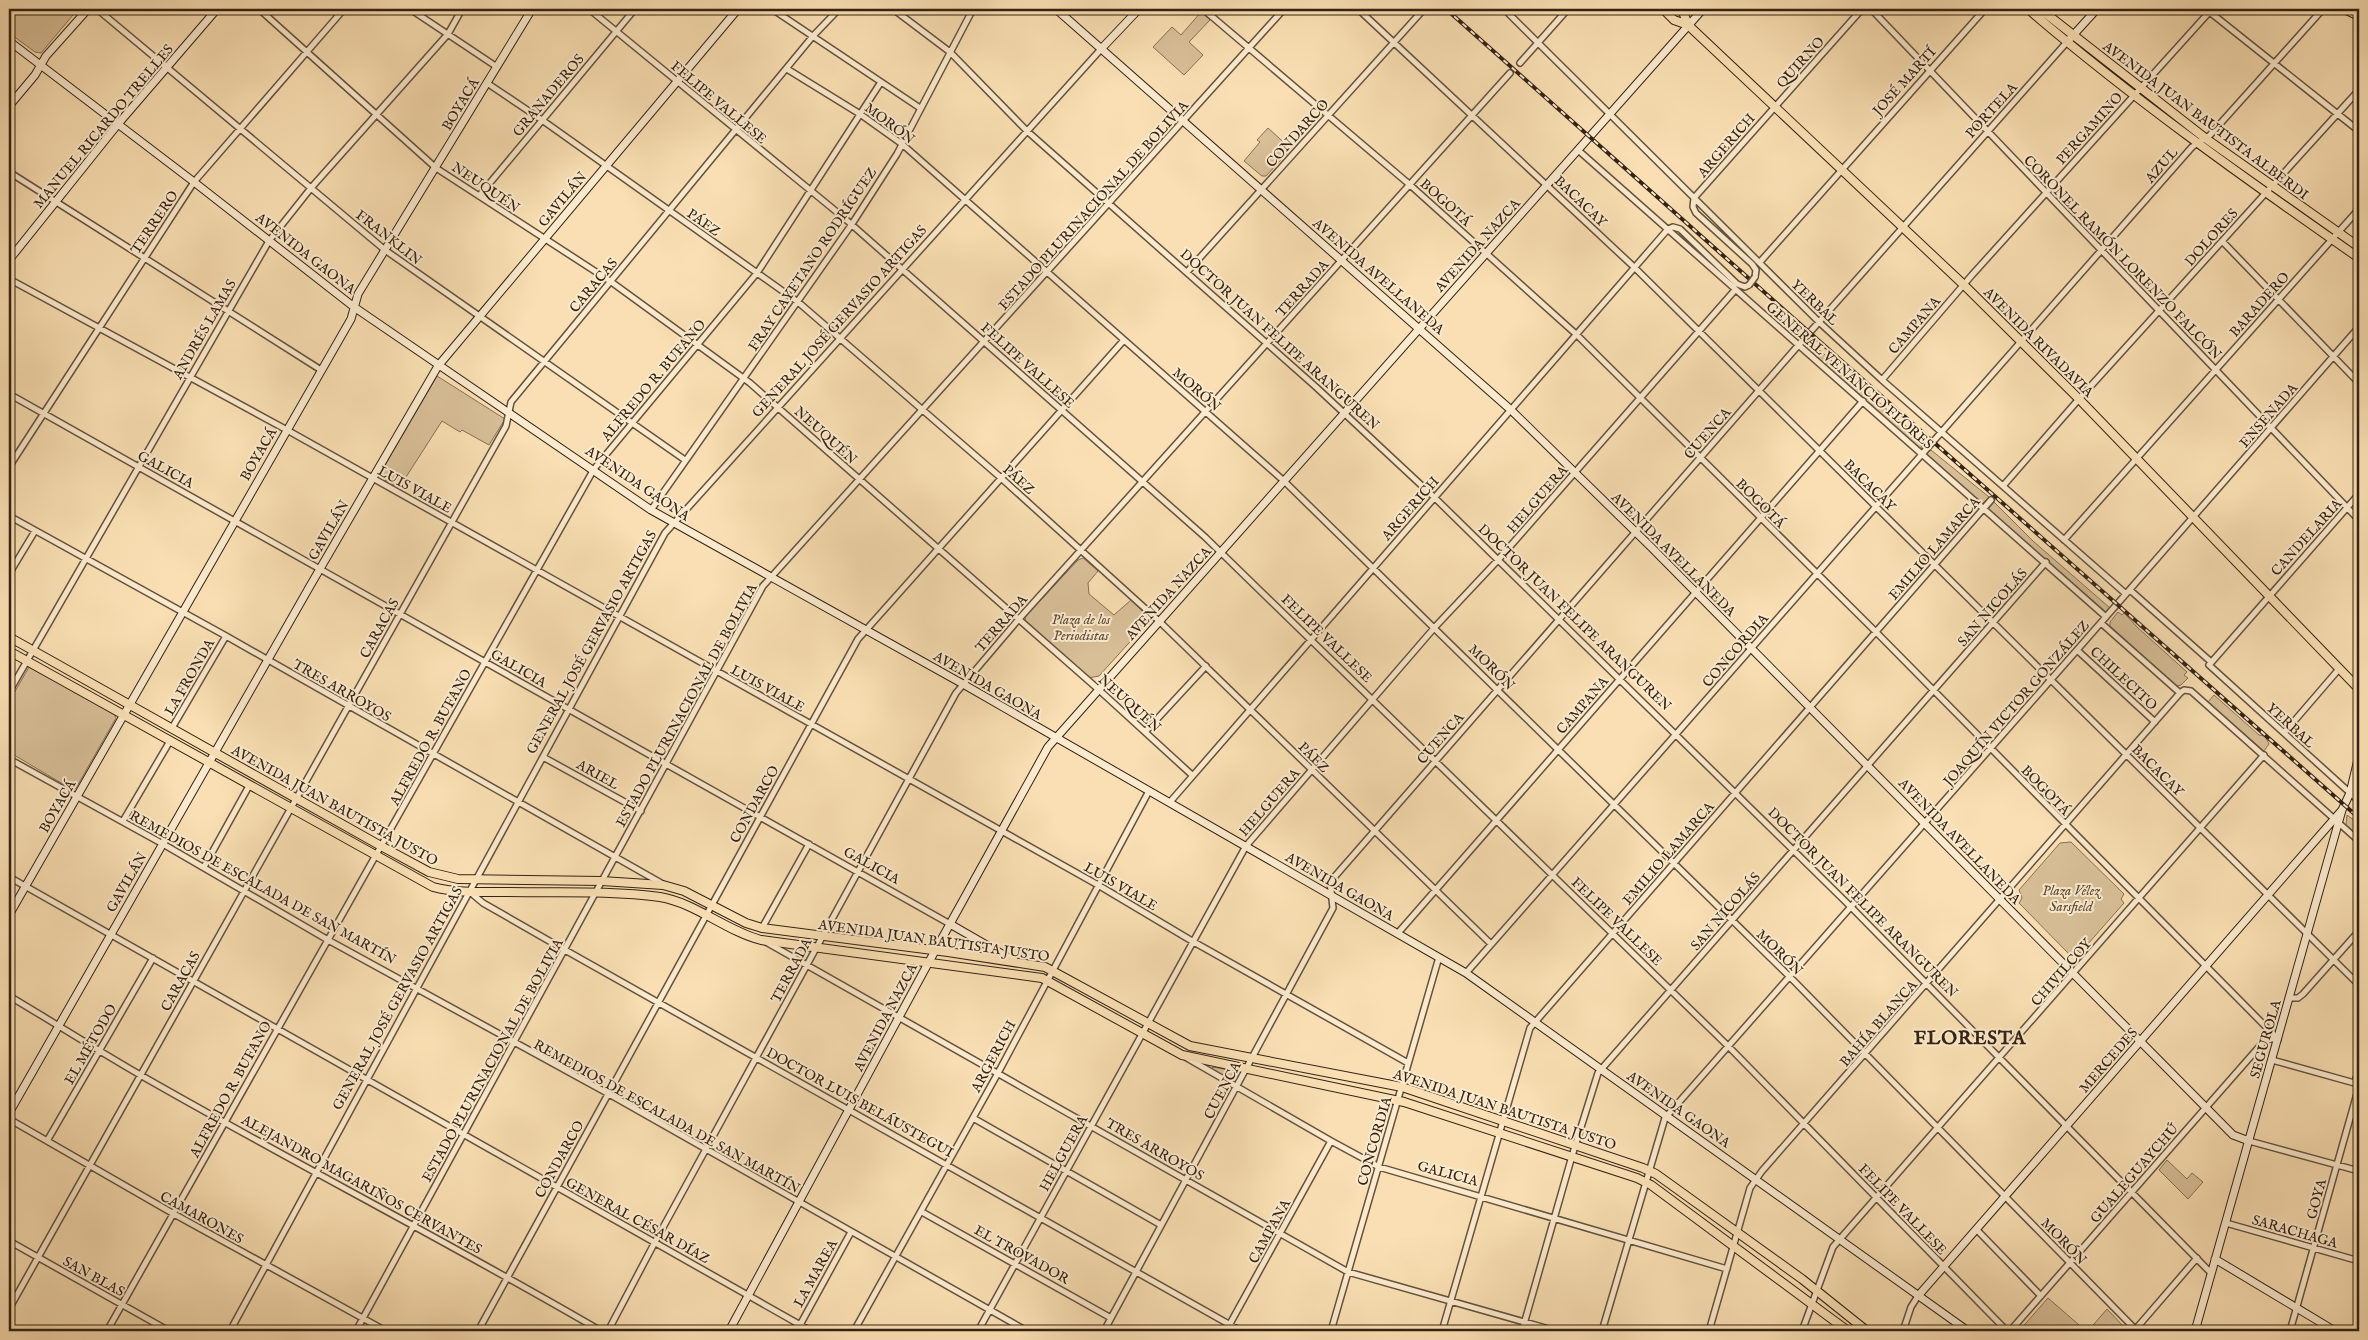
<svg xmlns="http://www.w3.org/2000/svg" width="2368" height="1340" font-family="'IM FELL English',serif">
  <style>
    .park { fill: #d8bf98; stroke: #867056 }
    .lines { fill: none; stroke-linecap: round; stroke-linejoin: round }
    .street-casing { stroke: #65513b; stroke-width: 8 }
    .secondary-casing { stroke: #342213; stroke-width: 9 }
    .primary-casing { stroke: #342213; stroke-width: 10 }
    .street { stroke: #fbeace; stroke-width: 5 }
    .secondary { stroke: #fbeace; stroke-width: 7 }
    .primary { stroke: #f9dfb3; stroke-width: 8 }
    .rail-casing { stroke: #342213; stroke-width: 4 }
    .rail { stroke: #fbeace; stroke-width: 2; stroke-dasharray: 5.5; stroke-linecap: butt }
    .street-bridge-casing { stroke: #65513b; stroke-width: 8; stroke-linecap: butt }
    .street-bridge { stroke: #fbeace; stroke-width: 5 }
    .labels { text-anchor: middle; stroke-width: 4; stroke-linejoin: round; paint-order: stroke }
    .street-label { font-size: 14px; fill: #342213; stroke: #fbeace }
    .park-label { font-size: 14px; font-style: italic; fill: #5d4934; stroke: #fbeace }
    .district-label { font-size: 19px; font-weight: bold; letter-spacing: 1px; fill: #342213; stroke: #fbeace }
  </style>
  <rect width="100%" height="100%" fill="#f9dfb3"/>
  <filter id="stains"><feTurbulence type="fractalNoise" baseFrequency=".004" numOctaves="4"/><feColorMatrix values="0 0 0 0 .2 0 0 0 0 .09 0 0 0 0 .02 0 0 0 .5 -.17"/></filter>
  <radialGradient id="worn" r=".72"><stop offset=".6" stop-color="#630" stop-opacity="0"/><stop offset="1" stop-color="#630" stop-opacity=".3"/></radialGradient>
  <path class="park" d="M 9,9 L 78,9 L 41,53 L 35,52 L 9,33 Z
    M 1201,12 L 1210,20 L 1189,42 L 1203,55 L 1184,75 L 1153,47 L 1172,27 L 1181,35 Z
    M 1268,128 L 1291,149 L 1266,176 L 1262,176 L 1244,161 L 1260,142 L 1257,140 Z
    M 1808,340 L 1916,435 L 1922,448 L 1919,448 L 1805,347 Z
    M 437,376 L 505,419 L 489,445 L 462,430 L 460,432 L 442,421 L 399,488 L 381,478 L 381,472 Z
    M 1931,450 L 1989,497 L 1982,504 L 1927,455 L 1926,453 Z
    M 1994,502 L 2033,541 L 2110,608 L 2106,612 L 1990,511 L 1989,508 Z
    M 1083,558 L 1098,571 L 1088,583 L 1089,594 L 1114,615 L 1131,600 L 1148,617 L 1147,623 L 1099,676 L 1088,678 L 1025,620 L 1026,616 L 1078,560 Z
    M 2118,612 L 2122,615 L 2124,613 L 2137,627 L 2187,672 L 2184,675 L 2188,678 L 2181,685 L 2177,686 L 2110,626 L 2110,622 Z
    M 29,667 L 114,714 L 116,718 L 76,788 L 73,790 L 9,752 L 9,702 Z
    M 2214,695 L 2259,735 L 2265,736 L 2269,744 L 2264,751 L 2208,702 Z
    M 2347,815 L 2359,824 L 2359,838 L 2346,825 Z
    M 2071,842 L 2124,894 L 2121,899 L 2124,903 L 2080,953 L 2077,950 L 2069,954 L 2019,903 L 2022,898 L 2019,890 L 2060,843 Z
    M 1213,1067 L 1238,1072 L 1232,1082 L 1211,1069 Z
    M 2167,1160 L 2187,1179 L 2192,1173 L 2203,1182 L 2188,1199 L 2159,1170 Z
    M 2048,1298 L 2086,1331 L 2019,1331 Z
    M 2107,1309 L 2125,1328 L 2124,1331 L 2088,1331 Z"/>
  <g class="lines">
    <defs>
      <path id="street" d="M 97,9 L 385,250 L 685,460
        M 259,9 L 436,168 L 610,281 L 750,383 L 1098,689 L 1192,775
        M 410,9 L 497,67
        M 589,9 L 843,217 L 1205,537 L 1729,1047 L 2007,1331
        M 772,9 L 920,108
        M 893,9 L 950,52 L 1027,131 L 1316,387 L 1434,497 L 1851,907 L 2211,1273
        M 1203,9 L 1409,184 L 1577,335 L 1876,632 L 2278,1039
        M 1358,9 L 1634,267 L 2359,985
        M 1504,9 L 1819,322 L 1882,380 L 2126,594
        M 1871,9 L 2359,520
        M 2206,9 L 2359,131
        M 1520,63 L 1568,9
        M 787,69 L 860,114 L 902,144 L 1284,481 L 1790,977 L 2137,1331
        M 487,83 L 542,120 L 798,302 L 1000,477 L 1159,621 L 1491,944
        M 1578,150 L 2106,617
        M 9,172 L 321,370
        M 479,196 L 635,9
        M 1694,198 L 1862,9
        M 1694,198 L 1693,207 L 1696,213 L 1752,264 L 1756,270 L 1755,277
        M 2222,241 L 2359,383
        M 1760,262 L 1985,9
        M 1187,272 L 1424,9
        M 9,279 L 287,430 L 1098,885 L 1192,941 L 1408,1063
        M 1882,380 L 1972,275 L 2212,9
        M 9,394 L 950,924
        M 9,467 L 194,182 L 344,9
        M 2003,486 L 2079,399 L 2359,90
        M 2359,494 L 2209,665 L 2359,801
        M 651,510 L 852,224 L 897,154 L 973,9
        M 9,516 L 226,636 L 661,883
        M 2064,540 L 2359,209
        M 9,574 L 35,531
        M 2130,590 L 2210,661
        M 2101,623 L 2180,693
        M 2077,650 L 2155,722
        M 9,692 L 269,241 L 311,188 L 448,34 L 462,9
        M 172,728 L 226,636
        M 1145,732 L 1206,666
        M 2284,733 L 2339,669
        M 543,757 L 641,811
        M 9,759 L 163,844 L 328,940 L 609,1094 L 1027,1331
        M 1170,802 L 1668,229 L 1673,227 L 1680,229 L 1737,284 L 1745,287 L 1749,285
        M 123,821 L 170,741
        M 204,867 L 249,786
        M 9,877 L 811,1331
        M 470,892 L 483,903 L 565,950 L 1241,1331
        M 762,928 L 809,844
        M 1398,933 L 1863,401
        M 766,942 L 1348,1272 L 1556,1331
        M 1466,973 L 2192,147 L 2210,135 L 2323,9
        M 9,996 C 53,1022 97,1050 142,1076 C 294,1163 450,1243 601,1331
        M 2290,998 L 2298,998 L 2303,994 L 2359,931
        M 1187,1058 L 1331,1141 L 1379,1167 L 1727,1269
        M 2272,1060 L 2358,1084
        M 973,1118 L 1161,1225
        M 9,1119 L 174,1214 L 386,1331
        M 47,1141 L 153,958
        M 2249,1141 L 2359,1171
        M 922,1212 L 1111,1318
        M 2226,1223 L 2359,1261
        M 1977,1230 L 2041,1296
        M 9,1241 L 169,1331
        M 9,1309 L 506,426 L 511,402 L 813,36 L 839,9
        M 800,1325 L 851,1232
        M 107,1331 L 594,469 L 757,273 L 881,82
        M 230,1331 L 665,533 L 1102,48
        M 356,1331 L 763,586 L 1284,9
        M 478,1331 L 858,639 L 1124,340
        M 608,1331 L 655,1242 L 956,693 L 1018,620 L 1510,73
        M 854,1331 L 998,1073 L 1149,791
        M 978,1331 L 1246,846 L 1435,627 L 1498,560 L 1735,290
        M 1104,1331 L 1333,908 L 1330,882 L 1803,340 L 2067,42
        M 1226,1331 L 1331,1141
        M 1331,1331 L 1439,957
        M 1442,1331 L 1530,1028 L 1991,500
        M 1522,1331 L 1572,1156 L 1598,1073 L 2046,562
        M 1602,1331 L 1665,1118 L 2077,650 L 2359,327
        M 1709,1331 L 1750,1188 L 1762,1171 L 2180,693 L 2184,690 L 2191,691 L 2359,841
        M 1802,1331 L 1833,1247 L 2264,755
        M 1903,1331 L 1911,1307 L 1918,1296
        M 2010,1331 L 2266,1039 L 2278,1039
        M 2134,1331 L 2197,1258
        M 2290,1331 L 2358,1090 L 2356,1078 L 2359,1072"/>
      <path id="secondary" d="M 1056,9 L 1511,410 L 1651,547 L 2233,1135 L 2249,1141
        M 9,41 L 194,182 L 354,307 L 651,510 L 963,684 L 1466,973 L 1968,1331
        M 2067,42 L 2097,9
        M 1102,48 L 1139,9
        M 9,106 L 35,75 L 46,56 L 88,9
        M 9,260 L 118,124 L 217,9
        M 2350,793 L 2359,787
        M 9,915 L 351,319 L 358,294 L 532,9
        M 950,924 L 1016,962
        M 9,1113 L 310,586 L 438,366 L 738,9
        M 2215,1259 L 2335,1331
        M 1918,1296 L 2342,810
        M 729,1331 L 925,969 L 1048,747 L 1703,9
        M 2195,1331 L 2342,810 L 2350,793 L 2359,755"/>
      <path id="primary" d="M 1663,9 L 1674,20 L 1688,25 L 1964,285 L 2079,399 L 2359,689
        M 1682,9 L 1688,25
        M 2028,9 C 2133,99 2246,179 2359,258
        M 2040,9 L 2205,138 L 2359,247
        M 2344,9 L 2359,16
        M 9,637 L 381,846 L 429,872 L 458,879 L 602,881 L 663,885 L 684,891 L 746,923 L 762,928 L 948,952 L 1045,967 L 1190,1046 L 1402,1087 L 1643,1168 L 1656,1174 L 1802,1279 L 1867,1331
        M 9,651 L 433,887 C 456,893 480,892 504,892 C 555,893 609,890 660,897 C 696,903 726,931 761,940 L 1042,978 L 1182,1055 L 1404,1102 L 1637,1178 L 1651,1185 L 1848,1331"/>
    </defs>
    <use href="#street" class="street-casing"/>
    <use href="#secondary" class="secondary-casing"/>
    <use href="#primary" class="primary-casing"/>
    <use href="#street" class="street"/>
    <use href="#secondary" class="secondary"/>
    <use href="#primary" class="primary"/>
    <defs>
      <path id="rail" d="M 1446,9 L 1818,340 L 2359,818"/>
    </defs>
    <use href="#rail" class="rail-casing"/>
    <use href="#rail" class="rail"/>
    <defs>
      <path id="street-bridge" d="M 1749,285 L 1755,277"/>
    </defs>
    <use href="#street-bridge" class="street-bridge-casing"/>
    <use href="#street-bridge" class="street-bridge"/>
  </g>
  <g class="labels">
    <g class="street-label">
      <text transform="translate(1800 62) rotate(-48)" y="5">QUIRNO</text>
      <text transform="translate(1904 81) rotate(-48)" y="5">JOSÉ MARTÍ</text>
      <text transform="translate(548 95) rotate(-50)" y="5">GRANADEROS</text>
      <text transform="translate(719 102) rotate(40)" y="5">FELIPE VALLESE</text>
      <text transform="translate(460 104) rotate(-59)" y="5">BOYACÁ</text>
      <text transform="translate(1991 110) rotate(-48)" y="5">PORTELA</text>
      <text transform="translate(2206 120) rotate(37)" y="5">AVENIDA JUAN BAUTISTA ALBERDI</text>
      <text transform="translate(890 123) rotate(37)" y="5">MORÓN</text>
      <text transform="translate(103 126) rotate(-50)" y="5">MANUEL RICARDO TRELLES</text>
      <text transform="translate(2089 128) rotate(-48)" y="5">PERGAMINO</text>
      <text transform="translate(1297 133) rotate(-48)" y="5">CONDARCO</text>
      <text transform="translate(1726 145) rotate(-49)" y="5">ARGERICH</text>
      <text transform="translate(2161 165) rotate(-49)" y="5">AZUL</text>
      <text transform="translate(486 187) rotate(34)" y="5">NEUQUÉN</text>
      <text transform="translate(562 199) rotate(-50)" y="5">GAVILÁN</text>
      <text transform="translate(1581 201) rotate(44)" y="5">BACACAY</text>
      <text transform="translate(1446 202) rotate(42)" y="5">BOGOTÁ</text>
      <text transform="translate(1093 205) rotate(-48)" y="5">ESTADO PLURINACIONAL DE BOLIVIA</text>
      <text transform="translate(154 222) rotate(-56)" y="5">TERRERO</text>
      <text transform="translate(704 222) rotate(35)" y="5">PÁEZ</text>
      <text transform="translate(389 237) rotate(38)" y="5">FRANKLIN</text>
      <text transform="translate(2211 237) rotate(-48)" y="5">DOLORES</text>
      <text transform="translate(1477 245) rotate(-48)" y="5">AVENIDA NAZCA</text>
      <text transform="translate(306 253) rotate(38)" y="5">AVENIDA GAONA</text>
      <text transform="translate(2123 257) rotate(46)" y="5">CORONEL RAMÓN LORENZO FALCÓN</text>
      <text transform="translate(812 259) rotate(-56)" y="5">FRAY CAYETANO RODRÍGUEZ</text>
      <text transform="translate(1379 276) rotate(41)" y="5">AVENIDA AVELLANEDA</text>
      <text transform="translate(593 285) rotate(-50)" y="5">CARACAS</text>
      <text transform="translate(1302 288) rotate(-48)" y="5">TERRADA</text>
      <text transform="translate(1815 302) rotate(44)" y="5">YERBAL</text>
      <text transform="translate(2259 304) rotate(-48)" y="5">BARADERO</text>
      <text transform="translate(839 321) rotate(-48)" y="5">GENERAL JOSÉ GERVASIO ARTIGAS</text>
      <text transform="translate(1914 325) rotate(-49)" y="5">CAMPANA</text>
      <text transform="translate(204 329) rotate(-60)" y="5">ANDRÉS LAMAS</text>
      <text transform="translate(1280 339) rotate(42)" y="5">DOCTOR JUAN FELIPE ARANGUREN</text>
      <text transform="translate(2039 342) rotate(45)" y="5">AVENIDA RIVADAVIA</text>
      <text transform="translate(1028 365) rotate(42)" y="5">FELIPE VALLESE</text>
      <text transform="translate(1850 375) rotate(41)" y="5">GENERAL VENANCIO FLORES</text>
      <text transform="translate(653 380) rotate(-50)" y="5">ALFREDO R. BUFANO</text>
      <text transform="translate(1197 389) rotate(41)" y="5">MORÓN</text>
      <text transform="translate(2268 415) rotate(-49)" y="5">ENSENADA</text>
      <text transform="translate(1707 433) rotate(-49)" y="5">CUENCA</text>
      <text transform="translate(826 435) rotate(42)" y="5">NEUQUÉN</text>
      <text transform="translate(258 454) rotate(-60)" y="5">BOYACÁ</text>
      <text transform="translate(166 469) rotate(29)" y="5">GALICIA</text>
      <text transform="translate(1019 479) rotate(42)" y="5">PÁEZ</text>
      <text transform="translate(638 483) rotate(34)" y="5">AVENIDA GAONA</text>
      <text transform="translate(1870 485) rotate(45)" y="5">BACACAY</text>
      <text transform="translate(415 489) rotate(29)" y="5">LUIS VIALE</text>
      <text transform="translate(1537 499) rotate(-49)" y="5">HELGUERA</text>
      <text transform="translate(1761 503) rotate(45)" y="5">BOGOTÁ</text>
      <text transform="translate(1410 508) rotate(-49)" y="5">ARGERICH</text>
      <text transform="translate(328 530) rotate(-60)" y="5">GAVILÁN</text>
      <text transform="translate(2306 537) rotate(-48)" y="5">CANDELARIA</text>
      <text transform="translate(1934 548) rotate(-49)" y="5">EMILIO LAMARCA</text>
      <text transform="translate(1674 554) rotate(45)" y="5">AVENIDA AVELLANEDA</text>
      <text transform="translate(1168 593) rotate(-48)" y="5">AVENIDA NAZCA</text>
      <text transform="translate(1992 607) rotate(-49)" y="5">SAN NICOLÁS</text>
      <text transform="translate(1575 617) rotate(44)" y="5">DOCTOR JUAN FELIPE ARANGUREN</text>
      <text transform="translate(1001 623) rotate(-49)" y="5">TERRADA</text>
      <text transform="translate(379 628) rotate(-61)" y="5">CARACAS</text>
      <text transform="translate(1327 638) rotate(44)" y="5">FELIPE VALLESE</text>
      <text transform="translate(591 642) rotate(-61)" y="5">GENERAL JOSÉ GERVASIO ARTIGAS</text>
      <text transform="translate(1735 650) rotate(-49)" y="5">CONCORDIA</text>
      <text transform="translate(1492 667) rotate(45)" y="5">MORÓN</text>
      <text transform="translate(519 668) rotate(30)" y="5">GALICIA</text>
      <text transform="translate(189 677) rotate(-60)" y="5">LA FRONDA</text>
      <text transform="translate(2124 678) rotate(43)" y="5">CHILECITO</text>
      <text transform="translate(988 685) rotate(30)" y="5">AVENIDA GAONA</text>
      <text transform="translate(768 688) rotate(29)" y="5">LUIS VIALE</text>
      <text transform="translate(342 690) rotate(30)" y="5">TRES ARROYOS</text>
      <text transform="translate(1130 703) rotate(42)" y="5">NEUQUÉN</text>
      <text transform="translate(2016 703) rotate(-49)" y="5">JOAQUÍN VICTOR GONZÁLEZ</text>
      <text transform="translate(686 705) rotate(-61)" y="5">ESTADO PLURINACIONAL DE BOLIVIA</text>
      <text transform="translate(1582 705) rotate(-49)" y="5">CAMPANA</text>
      <text transform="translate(2291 725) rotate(42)" y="5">YERBAL</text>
      <text transform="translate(430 737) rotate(-61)" y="5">ALFREDO R. BUFANO</text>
      <text transform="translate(1440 738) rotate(-49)" y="5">CUENCA</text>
      <text transform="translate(1314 757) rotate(45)" y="5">PÁEZ</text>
      <text transform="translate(2158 770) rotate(45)" y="5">BACACAY</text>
      <text transform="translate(598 774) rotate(29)" y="5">ARIEL</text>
      <text transform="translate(2046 790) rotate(46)" y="5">BOGOTÁ</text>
      <text transform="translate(1269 802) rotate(-49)" y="5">HELGUERA</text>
      <text transform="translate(754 804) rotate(-61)" y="5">CONDARCO</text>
      <text transform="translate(335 805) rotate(29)" y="5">AVENIDA JUAN BAUTISTA JUSTO</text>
      <text transform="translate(57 806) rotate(-60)" y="5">BOYACÁ</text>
      <text transform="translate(1960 841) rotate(46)" y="5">AVENIDA AVELLANEDA</text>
      <text transform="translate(1668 853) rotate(-49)" y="5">EMILIO LAMARCA</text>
      <text transform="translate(872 865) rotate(29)" y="5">GALICIA</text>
      <text transform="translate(126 882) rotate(-60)" y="5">GAVILÁN</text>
      <text transform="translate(1121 886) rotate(30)" y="5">LUIS VIALE</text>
      <text transform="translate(1340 886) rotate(30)" y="5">AVENIDA GAONA</text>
      <text transform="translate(263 887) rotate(29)" y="5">REMEDIOS DE ESCALADA DE SAN MARTÍN</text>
      <text transform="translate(1863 902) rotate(45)" y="5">DOCTOR JUAN FELIPE ARANGUREN</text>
      <text transform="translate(1725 911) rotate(-49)" y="5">SAN NICOLÁS</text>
      <text transform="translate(1617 921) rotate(44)" y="5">FELIPE VALLESE</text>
      <text transform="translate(934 940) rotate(8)" y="5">AVENIDA JUAN BAUTISTA JUSTO</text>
      <text transform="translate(1780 952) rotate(45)" y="5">MORÓN</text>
      <text transform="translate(791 970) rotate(-62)" y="5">TERRADA</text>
      <text transform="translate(2061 972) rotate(-49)" y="5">CHIVILCOY</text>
      <text transform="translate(180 981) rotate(-61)" y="5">CARACAS</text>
      <text transform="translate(397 998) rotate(-61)" y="5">GENERAL JOSÉ GERVASIO ARTIGAS</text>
      <text transform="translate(885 1017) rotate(-62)" y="5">AVENIDA NAZCA</text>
      <text transform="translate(1878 1023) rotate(-49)" y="5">BAHÍA BLANCA</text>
      <text transform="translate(2265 1039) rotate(-74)" y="5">SEGUROLA</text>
      <text transform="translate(90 1044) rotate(-60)" y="5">EL MÉTODO</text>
      <text transform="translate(993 1056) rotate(-62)" y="5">ARGERICH</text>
      <text transform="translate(492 1060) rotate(-61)" y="5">ESTADO PLURINACIONAL DE BOLIVIA</text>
      <text transform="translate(2108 1060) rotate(-49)" y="5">MERCEDES</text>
      <text transform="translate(230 1089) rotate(-61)" y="5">ALFREDO R. BUFANO</text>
      <text transform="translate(1222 1090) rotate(-62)" y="5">CUENCA</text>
      <text transform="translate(860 1102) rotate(29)" y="5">DOCTOR LUIS BELÁUSTEGUI</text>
      <text transform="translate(1505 1109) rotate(18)" y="5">AVENIDA JUAN BAUTISTA JUSTO</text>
      <text transform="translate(1679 1109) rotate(35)" y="5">AVENIDA GAONA</text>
      <text transform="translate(667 1116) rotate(29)" y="5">REMEDIOS DE ESCALADA DE SAN MARTÍN</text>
      <text transform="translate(1374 1141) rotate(-74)" y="5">CONCORDIA</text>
      <text transform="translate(1155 1149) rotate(30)" y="5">TRES ARROYOS</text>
      <text transform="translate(1063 1153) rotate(-61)" y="5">HELGUERA</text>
      <text transform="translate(559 1159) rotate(-61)" y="5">CONDARCO</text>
      <text transform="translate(1448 1173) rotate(15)" y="5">GALICIA</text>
      <text transform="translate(2134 1173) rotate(-49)" y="5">GUALEGUAYCHÚ</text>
      <text transform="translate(362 1184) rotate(29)" y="5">ALEJANDRO MAGARIÑOS CERVANTES</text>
      <text transform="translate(2316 1199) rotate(-75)" y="5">GOYA</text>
      <text transform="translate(1903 1209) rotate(46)" y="5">FELIPE VALLESE</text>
      <text transform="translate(202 1217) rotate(29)" y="5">CAMARONES</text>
      <text transform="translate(638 1220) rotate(29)" y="5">GENERAL CÉSAR DÍAZ</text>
      <text transform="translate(1269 1231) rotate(-61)" y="5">CAMPANA</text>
      <text transform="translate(2295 1231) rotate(16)" y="5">SARACHAGA</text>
      <text transform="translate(2064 1241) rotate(46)" y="5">MORÓN</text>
      <text transform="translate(1022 1254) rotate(29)" y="5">EL TROVADOR</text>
      <text transform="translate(815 1273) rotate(-61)" y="5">LA MAREA</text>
      <text transform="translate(94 1276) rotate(29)" y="5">SAN BLAS</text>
    </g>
    <g class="park-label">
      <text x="1081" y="624">Plaza de los<tspan x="1081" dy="16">Periodistas</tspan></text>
      <text x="2071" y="895">Plaza Vélez<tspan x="2071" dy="16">Sarsfield</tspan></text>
    </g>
    <g class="district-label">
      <text x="1970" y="1044">FLORESTA</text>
    </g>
  </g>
  <rect width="2368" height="1340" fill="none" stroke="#f9dfb3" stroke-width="30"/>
  <rect x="10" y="10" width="2348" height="1320" fill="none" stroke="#342213" stroke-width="2.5"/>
  <rect x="15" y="15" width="2338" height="1310" fill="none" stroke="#342213"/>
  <rect width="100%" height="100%" filter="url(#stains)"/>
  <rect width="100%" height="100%" fill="url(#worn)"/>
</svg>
